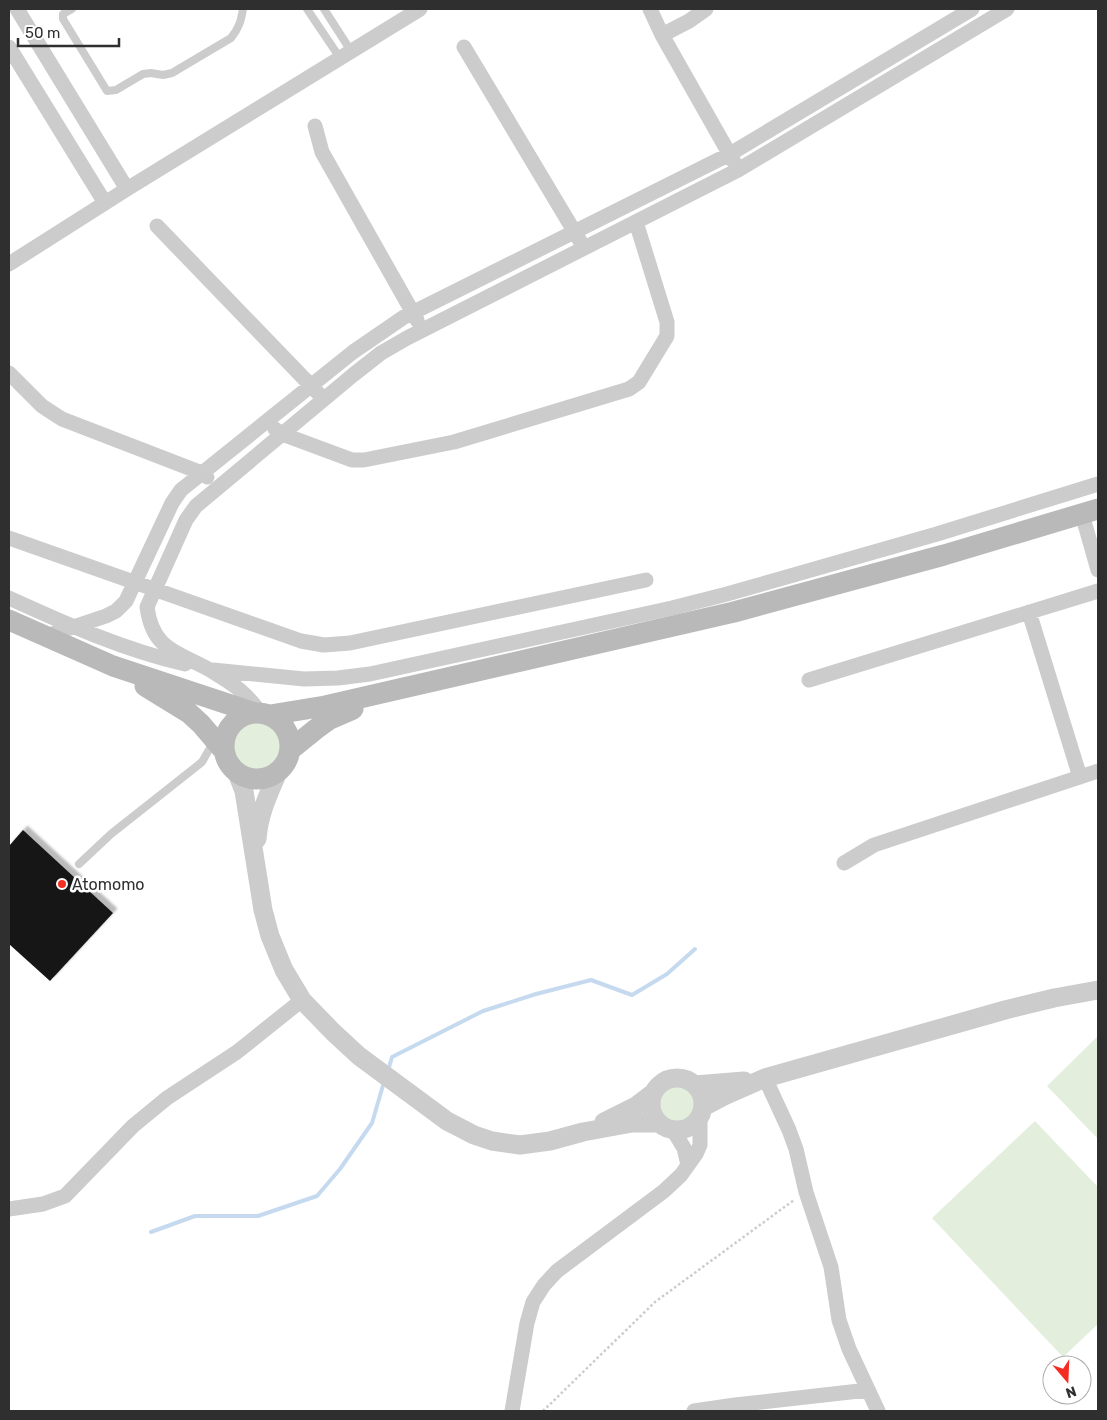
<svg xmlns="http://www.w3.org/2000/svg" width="1107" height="1420" font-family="Rubik,sans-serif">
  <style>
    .grass { fill: #e3eedc }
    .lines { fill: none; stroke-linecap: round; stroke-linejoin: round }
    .stream { stroke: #c6daef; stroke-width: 4 }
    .building { fill: #161616; filter: url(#shadow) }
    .path { stroke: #ccc; stroke-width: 2.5; stroke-dasharray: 2.5 2.5; stroke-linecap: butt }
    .service { stroke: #ccc; stroke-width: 8 }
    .minor { stroke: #ccc; stroke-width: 15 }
    .tertiary { stroke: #ccc; stroke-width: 19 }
    .secondary { stroke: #b9b9b9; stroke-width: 21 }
    .poi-dot { fill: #f52c22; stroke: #fff; stroke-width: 2 }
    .labels { text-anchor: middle; stroke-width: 5; stroke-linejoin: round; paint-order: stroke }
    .poi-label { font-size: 16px; fill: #2f2f2f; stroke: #fff; text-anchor: start }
  </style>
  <defs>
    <filter id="shadow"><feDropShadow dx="4.5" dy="-4.5" stdDeviation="1" flood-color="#0004"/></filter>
  </defs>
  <rect width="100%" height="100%" fill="#fff"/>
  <path class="grass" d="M233 747a24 24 0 1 1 48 0a24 24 0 1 1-48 0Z
    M 1098,1036 L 1098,1139 L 1047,1086 Z
    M655 1104a22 22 0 1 1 44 0a22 22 0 1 1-44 0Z
    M 1035,1121 L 1098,1187 L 1098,1324 L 1063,1357 L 932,1218 Z"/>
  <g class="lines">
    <path class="stream" d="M 388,1071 L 392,1057 L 483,1011 L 536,994 L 591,980 L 632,995 L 667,974 L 695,949
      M 151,1232 L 195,1216 L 258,1216 L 317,1196 L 340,1169 L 372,1123 L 384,1082"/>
  </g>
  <path class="building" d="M 23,830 L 113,913 L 50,981 L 9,944 L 9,846 Z"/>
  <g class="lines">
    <path class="path" d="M 543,1411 L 655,1302 L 794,1200"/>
    <path class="service" d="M 72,9 L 63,14 L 63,19 L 107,91 L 116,90 L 143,74 L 151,73 L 163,75 L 172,73 L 231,38 C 239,28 241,21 243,9
      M 307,9 L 340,58
      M 324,9 L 351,51
      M 79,864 L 111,834 L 202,762 L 214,741"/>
    <path class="minor" d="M 17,9 L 127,189
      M 650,9 L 662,35 L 734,162
      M 662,35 L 689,21 L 706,9
      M 9,47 L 105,203
      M 464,47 L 580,241
      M 315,126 L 322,152 L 417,320
      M 157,226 L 318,393
      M 9,264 L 127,189 L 420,9
      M 9,373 L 42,406 L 62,419 L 202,473 L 207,477
      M 275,429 L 282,434 L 352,460 L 364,460 L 454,442 L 629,389 L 639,382 L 667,336 L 667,322 L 636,222
      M 1082,514 L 1098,570
      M 9,538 L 301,641 L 324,645 L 350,643 L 646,580
      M 9,598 C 66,624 124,650 185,664
      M 1029,612 L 1080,777
      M 46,636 L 106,616 L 116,611 L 126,601 L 172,503 L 181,490 L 353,352 L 404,317 L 730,154 L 972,9
      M 213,670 L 304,679 L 338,678 L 370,674 L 672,608 L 727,594 L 937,534 L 1098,484
      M 809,680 L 1098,591
      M 261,713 C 255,706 250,699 243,693 C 235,685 224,679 215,673 C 181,652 153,653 147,607 L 186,520 L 196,506 L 353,375 L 381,353 L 407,338 L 738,170 L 1007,9
      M 844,863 L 874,845 L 1098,771
      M 765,1078 L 789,1130 L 796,1149 L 806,1192 L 831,1267 L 839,1320 L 849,1349 L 878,1411
      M 673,1130 L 684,1148 L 688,1165
      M 9,1209 L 43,1204 L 65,1196 L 133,1126 L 167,1098 L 237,1052 L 302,1000
      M 512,1411 L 527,1323 L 533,1302 L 544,1285 L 557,1271 L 664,1191 L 681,1175 L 696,1154 L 700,1145 L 700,1115
      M 694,1411 L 735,1405 L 868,1390"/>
    <path class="tertiary" d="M 237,773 L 244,791 L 263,910 L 270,936 L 284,970 L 302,1000 L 333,1032 L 359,1056 L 447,1121 L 474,1135 L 492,1141 L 520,1145 L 550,1141 L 583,1132 L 632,1123 L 659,1123
      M 257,839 C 259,814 268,795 278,772
      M651 1104a26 26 0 1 1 52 0a26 26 0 1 1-52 0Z
      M 695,1085 L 744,1081
      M 703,1107 L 724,1096 L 765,1078 L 1005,1010 L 1054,998 L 1098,990
      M 604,1122 L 636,1106 L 653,1093"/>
    <path class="secondary" d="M 9,620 L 113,666 L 255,713
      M 145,686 L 189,713 L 201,724 L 224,751
      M224 746a33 33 0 1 1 66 0a33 33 0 1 1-66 0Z
      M 270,715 L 325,706 L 734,612 L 944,555 L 1098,509
      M 290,750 L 316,729 L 330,719 L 353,709"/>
  </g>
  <circle class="poi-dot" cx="62" cy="884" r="5"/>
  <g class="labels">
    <g class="poi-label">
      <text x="72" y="890">Atomomo</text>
    </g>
  </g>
  <rect width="1107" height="1420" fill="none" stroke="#2f2f2f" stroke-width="20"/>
  <g transform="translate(1067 1380) rotate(161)"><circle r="24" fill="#ffffff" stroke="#acacac"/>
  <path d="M0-4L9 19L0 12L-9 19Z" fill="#f52c22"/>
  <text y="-8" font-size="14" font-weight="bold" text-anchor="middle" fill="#2f2f2f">N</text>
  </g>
  <path d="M18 38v8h101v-8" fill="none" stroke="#2f2f2f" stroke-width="2.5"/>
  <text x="25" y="38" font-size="15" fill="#2f2f2f" stroke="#ffffff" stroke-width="4" paint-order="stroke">50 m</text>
</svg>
